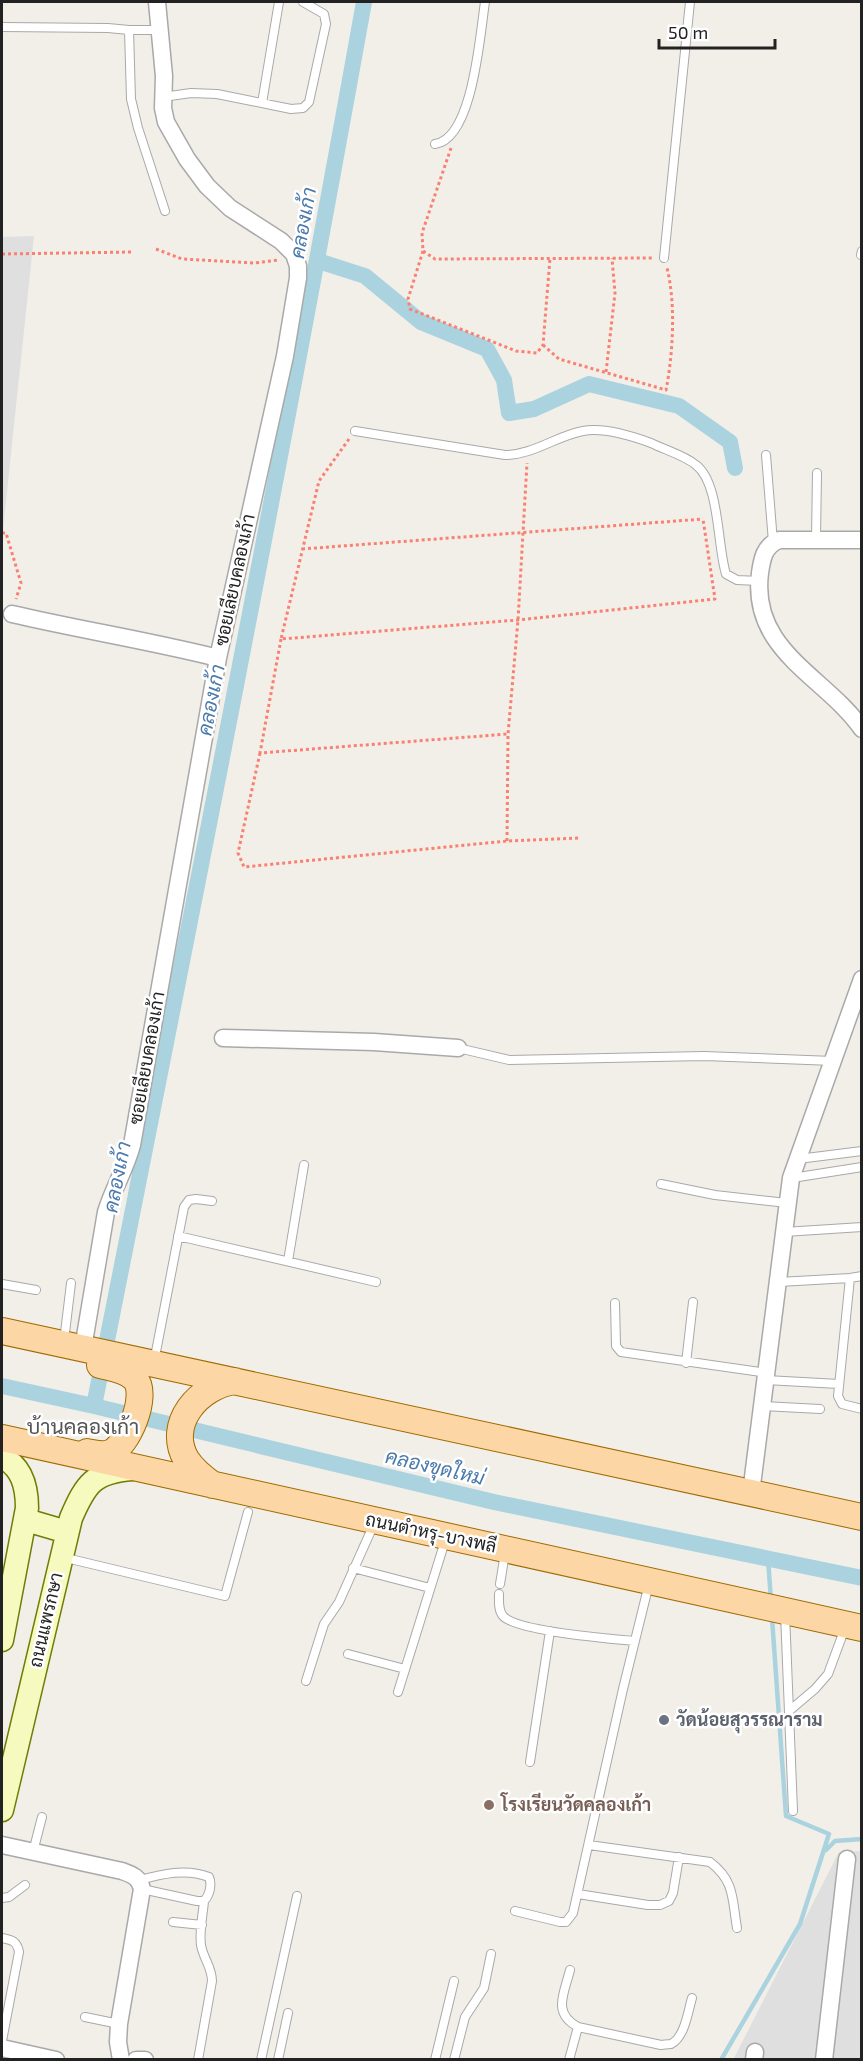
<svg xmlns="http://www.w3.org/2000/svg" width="863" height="2061" font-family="'Exo 2',Sarabun,sans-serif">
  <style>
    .residential { fill: #e0dfdf }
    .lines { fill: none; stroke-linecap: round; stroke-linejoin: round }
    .stream { stroke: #aad3df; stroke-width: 4.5 }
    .canal { stroke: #aad3df; stroke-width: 16 }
    .lane-casing { stroke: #a9a9a9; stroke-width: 10 }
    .street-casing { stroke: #a9a9a9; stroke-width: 19 }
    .secondary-casing { stroke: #707d05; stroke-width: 25 }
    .primary-casing { stroke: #a06b00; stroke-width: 28 }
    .path { stroke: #fa8072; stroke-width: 3; stroke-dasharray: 3 3; stroke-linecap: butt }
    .lane { stroke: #fff; stroke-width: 8 }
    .street { stroke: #fff; stroke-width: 16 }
    .secondary { stroke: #f7fabf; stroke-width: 22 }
    .primary { stroke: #fcd6a4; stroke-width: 26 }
    .worship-dot { fill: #6b7280; stroke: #fff; stroke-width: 2 }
    .education-dot { fill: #8d6e63; stroke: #fff; stroke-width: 2 }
    .labels { text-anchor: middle; stroke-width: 5; stroke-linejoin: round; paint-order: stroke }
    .street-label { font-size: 18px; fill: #222; stroke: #fff }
    .worship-label { font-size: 18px; font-weight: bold; fill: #5b616d; stroke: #fff; text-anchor: start }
    .education-label { font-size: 18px; font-weight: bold; fill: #785e54; stroke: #fff; text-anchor: start }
    .water-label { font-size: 20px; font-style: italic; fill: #4a7aab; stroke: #fff }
    .quarter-label { font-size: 21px; fill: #555; stroke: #fff }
  </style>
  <rect width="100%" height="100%" fill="#f2efe9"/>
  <path class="residential" d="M 34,236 L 4,520 L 2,550 L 2,237 Z
    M 861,1851 L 861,2059 L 733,2060 L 839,1852 Z"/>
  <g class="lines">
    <path class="stream" d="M 768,1558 L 771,1601
      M 826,1850 L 835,1841 L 862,1839
      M 721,2060 L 800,1924 L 829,1834 L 786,1816 L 772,1618"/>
    <path class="canal" d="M 318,261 L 365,276 L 421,322 L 487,349 L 504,380 L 509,413 L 534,409 L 589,384 L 679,406 L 730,442 L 735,468
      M 2,1386 L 94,1406 L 494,1502 L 862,1578
      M 94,1406 C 187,938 280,471 364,2"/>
    <defs>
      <path id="lane" d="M 2,27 L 108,28 L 129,30 L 160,30
        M 129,30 L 131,99 L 138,128 L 165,211
        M 163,97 L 191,93 L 217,94 L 291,109 L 303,108 L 309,102 L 326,24 L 324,14 L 303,2
        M 262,103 L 279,2
        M 435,144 C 473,139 480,34 485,2
        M 861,255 L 862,251
        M 664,258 L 690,2
        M 355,431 L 505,455 C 533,455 556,436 583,431 C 604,427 632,436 651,443 C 665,450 684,455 696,465 C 720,483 717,546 726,574 L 737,580 L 759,581
        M 766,455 L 773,542
        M 816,539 L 817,473
        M 458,1048 L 509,1060 L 704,1056 L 833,1061
        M 798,1159 L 862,1151
        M 792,1178 L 862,1167
        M 661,1184 L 715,1195 L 787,1203
        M 784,1232 L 862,1227
        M 178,1236 L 376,1282
        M 288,1261 L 304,1165
        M 850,1278 L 838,1396 L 842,1404 L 862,1409
        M 779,1282 L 850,1278 L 862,1276
        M 2,1284 L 36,1290
        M 615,1303 L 616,1346 L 621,1352 L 767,1373
        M 64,1341 L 71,1283
        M 154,1362 L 184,1207 L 189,1200 L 196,1199 L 212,1201
        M 686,1363 L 693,1302
        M 766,1380 L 839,1384
        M 763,1406 L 820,1409
        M 62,1557 L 225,1596 L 248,1512
        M 353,1568 L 430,1588
        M 500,1584 L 505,1553
        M 499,1594 C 499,1601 498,1610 503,1616 C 516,1631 612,1639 635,1641
        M 785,1613 L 793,1811
        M 348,1654 L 405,1669
        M 306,1681 L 324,1624 L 339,1602 L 374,1524
        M 398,1692 L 446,1538
        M 789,1711 L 815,1689 L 828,1674 L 845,1628
        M 530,1762 L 550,1631
        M 589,1845 L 710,1862 C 735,1881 732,1899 737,1928
        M 33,1852 L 42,1817
        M 140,1880 C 162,1874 186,1868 209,1877 C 212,1884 210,1895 204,1901 L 197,1901 L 142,1889
        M 578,1894 L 648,1905 L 660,1905 L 669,1901 L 673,1893 L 679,1857
        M 2,1898 L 9,1897 L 25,1885
        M 515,1911 L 560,1922 L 566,1922 L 573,1913 L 623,1689 L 649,1584
        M 173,1922 L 202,1925
        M 2,1938 C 12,1940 17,1941 19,1952 L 2,2041
        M 570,1970 C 564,1994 552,2013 578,2027
        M 85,2017 L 119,2024
        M 198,2060 L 212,1981 C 212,1967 203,1958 201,1945 C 199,1931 203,1914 204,1901
        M 261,2060 L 297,1896
        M 278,2060 L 288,2013
        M 435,2060 L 454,1981
        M 454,2060 L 465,2017 L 484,1988 L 491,1954
        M 569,2060 L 578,2027 L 661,2045 C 661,2045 670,2044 671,2044 C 685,2037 688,2011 692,1998"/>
      <path id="street" d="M 862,540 L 779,540 C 764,546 762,559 760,573 C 750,651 825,676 862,729
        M 12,614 C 81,630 150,641 218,658
        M 223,1038 L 374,1042 L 458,1048
        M 83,1348 L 106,1212 C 113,1189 126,1168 132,1145 L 218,658 L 285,356 L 298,278 L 298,266 L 294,254 L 281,241 L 230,208 L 207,186 L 187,159 L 166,122 L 163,108 L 164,76 L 157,2
        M 751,1493 L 791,1178 L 862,979
        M 2,1845 L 122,1871 C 133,1875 139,1877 142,1889 L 119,2024 L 118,2042 L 121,2060
        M 2,2048 L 56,2060
        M 136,2060 L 145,2060
        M 754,2060 L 755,2052
        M 824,2060 L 847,1859"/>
      <path id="secondary" d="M 2,1457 C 22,1467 27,1486 27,1508 L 2,1640
        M 26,1520 L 67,1532
        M 2,1810 L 71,1518 C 86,1483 94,1472 132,1469"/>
      <path id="primary" d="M 2,1331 L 862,1517
        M 2,1438 L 862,1628
        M 87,1452 C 94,1453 102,1456 110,1453 C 128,1446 149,1395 135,1379 C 127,1370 112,1368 100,1365
        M 213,1485 C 203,1478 193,1470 186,1459 C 166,1423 199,1386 235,1381"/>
    </defs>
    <use href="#lane" class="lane-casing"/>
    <use href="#street" class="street-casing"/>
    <use href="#secondary" class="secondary-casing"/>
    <use href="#primary" class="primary-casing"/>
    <path class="path" d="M 451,148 L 422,233 L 423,251 L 435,259 L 654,258
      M 156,249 L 182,259 L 254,263 L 279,260
      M 423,251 L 408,299 L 410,309 L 516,351 L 537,353 L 543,345 L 550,258
      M 2,254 L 132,252
      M 543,345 L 559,359 L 666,390 C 673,354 676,304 667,268
      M 606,372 L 615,293 L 612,258
      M 349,439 L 319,481 L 281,639 L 518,620 L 715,599 L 703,519
      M 2,533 L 6,533 L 21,583 L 16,599
      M 302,549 L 703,519
      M 281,639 L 260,753 L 508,734
      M 260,753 L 238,853 L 244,867 L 507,841 L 579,838
      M 507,841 L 508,734 L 518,620 L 527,463"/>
    <use href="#lane" class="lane"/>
    <use href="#street" class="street"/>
    <use href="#secondary" class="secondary"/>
    <use href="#primary" class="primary"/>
  </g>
  <circle class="worship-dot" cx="664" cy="1720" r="6"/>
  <circle class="education-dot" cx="489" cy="1805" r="6"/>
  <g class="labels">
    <g class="street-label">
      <text transform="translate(235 580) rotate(-78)" y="6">ซอยเลียบคลองเก้า</text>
      <text transform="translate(147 1058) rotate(-80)" y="6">ซอยเลียบคลองเก้า</text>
      <text transform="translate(431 1533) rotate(12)" y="6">ถนนตำหรุ-บางพลี</text>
      <text transform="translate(46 1620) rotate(-77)" y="6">ถนนแพรกษา</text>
    </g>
    <g class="worship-label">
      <text x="676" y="1726">วัดน้อยสุวรรณาราม</text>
    </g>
    <g class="education-label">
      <text x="501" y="1811">โรงเรียนวัดคลองเก้า</text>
    </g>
    <g class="water-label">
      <text transform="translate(303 223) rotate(-80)" y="7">คลองเก้า</text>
      <text transform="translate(211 700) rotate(-79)" y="7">คลองเก้า</text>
      <text transform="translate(117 1177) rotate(-79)" y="7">คลองเก้า</text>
      <text transform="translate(435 1467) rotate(13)" y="7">คลองขุดใหม่</text>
    </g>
    <g class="quarter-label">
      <text x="83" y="1434">บ้านคลองเก้า</text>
    </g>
  </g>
  <rect width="863" height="2061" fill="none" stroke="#222222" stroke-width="6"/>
  <path d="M659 39v9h116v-9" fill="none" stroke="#222222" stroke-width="3"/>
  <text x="668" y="39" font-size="18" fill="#222222" stroke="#ffffff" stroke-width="4.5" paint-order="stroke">50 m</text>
</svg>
